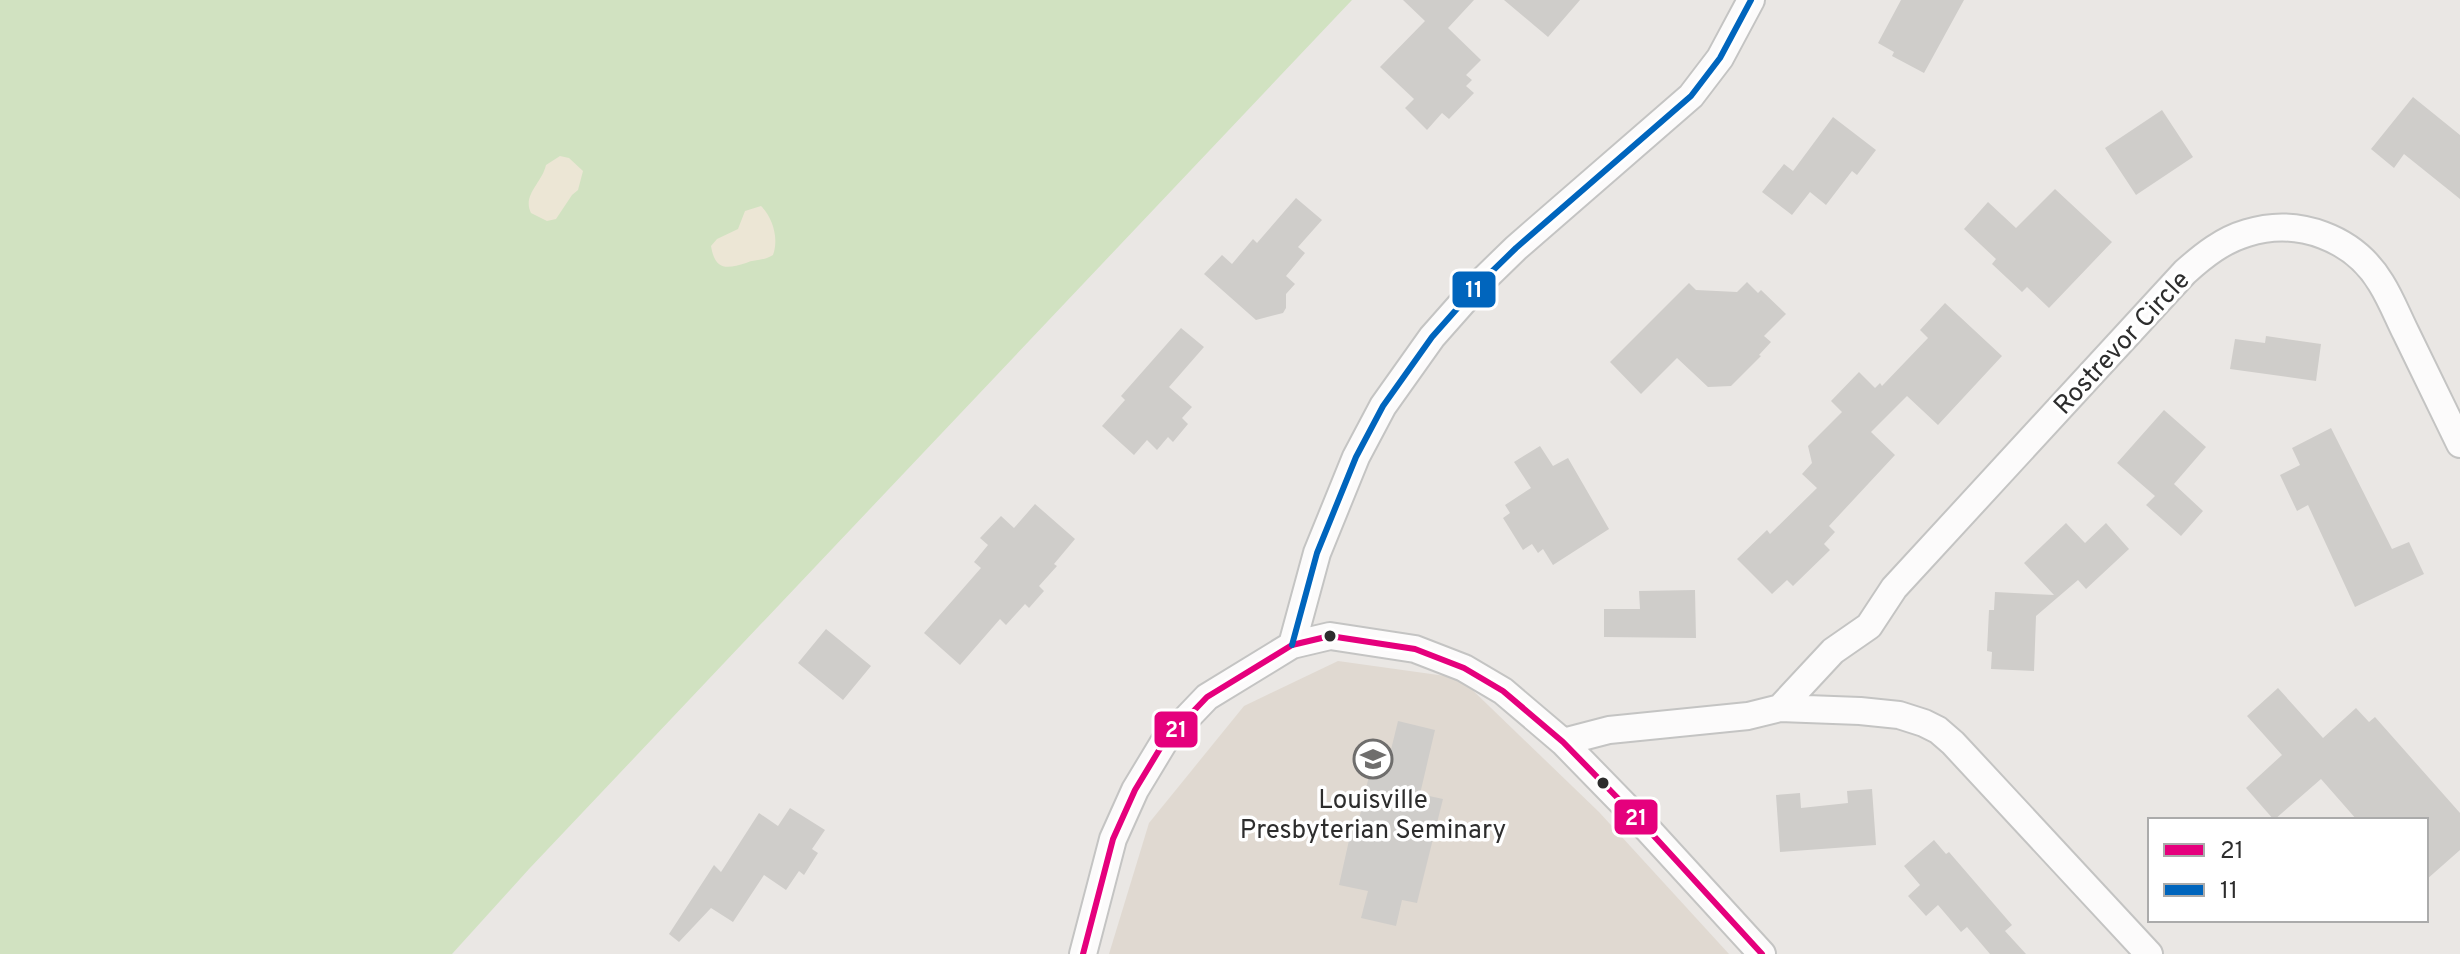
<svg xmlns="http://www.w3.org/2000/svg" width="2460" height="954" font-family="Overpass,sans-serif">
  <style>
    .education { fill: #e0d9d1 }
    .green { fill: #d1e2c1 }
    .sand { fill: #ece6d5 }
    .building { fill: #cfcdca }
    .lines { fill: none; stroke-linecap: round; stroke-linejoin: round }
    .minor-casing { stroke: #c4c4c3; stroke-width: 30 }
    .minor { stroke: #fcfbfb; stroke-width: 26 }
    .bus-1-casing { stroke: #fff; stroke-width: 12 }
    .bus-2-casing { stroke: #fff; stroke-width: 12 }
    .bus-1 { stroke: #e5007d; stroke-width: 6 }
    .bus-2 { stroke: #0065bd; stroke-width: 6 }
    .bus-dot { fill: #2d2d2d; stroke: #fff; stroke-width: 3 }
    .labels { text-anchor: middle; stroke-width: 7; stroke-linejoin: round; paint-order: stroke }
    .street-label { font-size: 26px; fill: #2d2d2d; stroke: #fff }
    .poi-label { font-size: 26px; fill: #2d2d2d; stroke: #fff }
    .line-badge { stroke: #fff; stroke-width: 3 }
    .badge-label { font-size: 22px; text-anchor: middle; font-weight: bold; fill: #fff }
  </style>
  <rect width="100%" height="100%" fill="#eae7e4"/>
  <path class="education" d="M 1338,661 L 1460,678 L 1599,812 L 1729,954 L 1109,954 L 1149,823 L 1244,706 Z"/>
  <path class="green" d="M 0,0 L 1352,0 L 529,869 L 452,954 L 0,954 Z"/>
  <path class="sand" d="M 560,156 L 569,158 L 583,171 L 578,190 L 572,195 L 556,219 L 547,221 L 531,213 C 522,195 542,183 546,165 Z
    M 761,206 C 773,218 779,239 773,255 C 764,261 755,259 746,263 C 727,269 715,271 711,246 L 717,239 L 738,229 L 745,211 Z"/>
  <path class="building" d="M 1403,0 L 1474,0 L 1448,28 L 1481,60 L 1466,75 L 1472,80 L 1466,86 L 1474,93 L 1449,119 L 1442,113 L 1427,130 L 1405,108 L 1414,99 L 1380,67 L 1425,21 Z
    M 1504,0 L 1580,0 L 1548,37 Z
    M 1901,0 L 1964,0 L 1924,73 L 1892,56 L 1894,52 L 1878,43 Z
    M 2413,97 L 2460,135 L 2460,199 L 2404,154 L 2394,168 L 2371,149 Z
    M 2162,110 L 2193,157 L 2136,195 L 2105,148 Z
    M 1833,117 L 1876,150 L 1857,175 L 1852,171 L 1826,205 L 1810,192 L 1792,215 L 1762,192 L 1784,164 L 1793,171 Z
    M 2055,189 L 2112,242 L 2049,308 L 2027,287 L 2022,292 L 1992,264 L 1996,259 L 1964,229 L 1988,202 L 2016,228 Z
    M 1296,198 L 1322,220 L 1298,247 L 1305,253 L 1286,276 L 1295,284 L 1286,294 L 1286,308 L 1283,313 L 1256,320 L 1204,274 L 1222,255 L 1232,264 L 1253,239 L 1257,243 Z
    M 1747,282 L 1758,293 L 1761,290 L 1786,314 L 1764,336 L 1771,342 L 1759,355 L 1761,356 L 1731,386 L 1708,387 L 1677,358 L 1641,394 L 1610,362 L 1689,283 L 1696,290 L 1737,292 Z
    M 1945,303 L 2002,356 L 1938,425 L 1907,396 L 1871,432 L 1895,455 L 1829,526 L 1835,532 L 1824,544 L 1830,550 L 1793,586 L 1787,580 L 1772,594 L 1737,559 L 1767,530 L 1770,534 L 1817,488 L 1802,474 L 1812,463 L 1808,446 L 1842,412 L 1831,401 L 1859,372 L 1875,388 L 1880,383 L 1882,386 L 1928,338 L 1920,330 Z
    M 1181,328 L 1204,347 L 1169,387 L 1192,407 L 1182,418 L 1188,424 L 1173,442 L 1168,437 L 1157,450 L 1147,440 L 1134,455 L 1102,426 L 1125,400 L 1121,396 Z
    M 2266,336 L 2321,344 L 2316,381 L 2230,369 L 2235,339 L 2265,343 Z
    M 2164,410 L 2206,447 L 2174,484 L 2203,511 L 2181,536 L 2146,505 L 2155,496 L 2117,463 Z
    M 2331,428 L 2392,549 L 2409,542 L 2424,574 L 2355,607 L 2308,505 L 2297,511 L 2280,475 L 2300,465 L 2292,448 Z
    M 1540,446 L 1553,466 L 1568,458 L 1609,529 L 1553,565 L 1543,549 L 1538,553 L 1532,544 L 1523,550 L 1503,518 L 1510,513 L 1505,505 L 1531,488 L 1514,462 Z
    M 1035,504 L 1075,539 L 1054,564 L 1057,566 L 1039,586 L 1044,591 L 1029,608 L 1025,604 L 1006,625 L 1000,619 L 960,665 L 924,633 L 981,568 L 974,562 L 988,545 L 980,538 L 1001,516 L 1014,528 Z
    M 2066,523 L 2085,543 L 2106,523 L 2129,549 L 2086,589 L 2078,580 L 2036,616 L 2034,671 L 1991,669 L 1992,652 L 1987,651 L 1989,610 L 1994,610 L 1995,592 L 2054,595 L 2024,563 Z
    M 1695,590 L 1696,638 L 1604,637 L 1604,609 L 1640,609 L 1639,591 Z
    M 826,629 L 871,666 L 843,700 L 798,663 Z
    M 2278,688 L 2323,738 L 2356,708 L 2369,722 L 2375,717 L 2460,813 L 2460,850 L 2426,880 L 2426,820 L 2357,820 L 2321,779 L 2274,820 L 2246,788 L 2282,755 L 2247,716 Z
    M 1398,721 L 1435,730 L 1420,794 L 1443,799 L 1417,903 L 1402,900 L 1396,926 L 1361,918 L 1368,891 L 1339,885 L 1352,827 L 1357,828 L 1374,754 L 1389,758 Z
    M 1872,789 L 1876,845 L 1780,852 L 1776,795 L 1800,793 L 1801,808 L 1848,803 L 1847,791 Z
    M 790,808 L 825,830 L 812,849 L 818,853 L 804,875 L 799,871 L 786,890 L 764,875 L 733,922 L 711,908 L 679,942 L 669,934 L 714,865 L 721,872 L 759,813 L 778,826 Z
    M 1934,840 L 1946,854 L 1949,852 L 2012,925 L 2005,931 L 2026,954 L 1990,954 L 1967,927 L 1961,932 L 1938,905 L 1926,916 L 1908,896 L 1920,885 L 1904,866 Z"/>
  <g class="lines">
    <defs>
      <path id="minor" d="M 1292,645 L 1317,553 L 1356,457 L 1383,406 L 1432,337 L 1478,285 L 1516,248 L 1691,96 L 1720,58 L 1751,0
        M 1780,708 L 1833,651 L 1869,626 L 1894,588 L 2185,272 C 2204,255 2223,240 2247,233 C 2298,217 2354,238 2381,283 C 2391,299 2398,317 2406,333 C 2424,370 2442,407 2460,444
        M 1563,742 L 1609,730 L 1748,716 L 1780,708 L 1860,711 L 1899,715 L 1924,723 L 1938,730 L 1953,743 L 2149,954
        M 1083,954 L 1113,839 L 1135,790 L 1164,742 L 1207,697 L 1292,645 L 1330,636 L 1415,649 L 1464,668 L 1503,691 L 1563,742 L 1642,823 L 1762,954"/>
    </defs>
    <use href="#minor" class="minor-casing"/>
    <use href="#minor" class="minor"/>
    <defs>
      <path id="bus-1" d="M 1083,954 L 1113,839 L 1135,790 L 1164,742 L 1207,697 L 1292,645 L 1330,636 L 1415,649 L 1464,668 L 1503,691 L 1563,742 L 1642,823 L 1762,954"/>
      <path id="bus-2" d="M 1292,645 L 1317,553 L 1356,457 L 1383,406 L 1432,337 L 1478,285 L 1516,248 L 1691,96 L 1720,58 L 1751,0"/>
    </defs>
    <use href="#bus-1" class="bus-1-casing"/>
    <use href="#bus-2" class="bus-2-casing"/>
    <use href="#bus-1" class="bus-1"/>
    <use href="#bus-2" class="bus-2"/>
  </g>
  <defs>
    <symbol id="university-ring" viewBox="-11 -11 22 22"><circle r="9.5" fill="#fff" stroke="#6f6e6d" stroke-width="1.5"/><path d="M0-5L7-2L0 1L-7-2ZM-4 1L0 2.5L4 1V4Q0 6-4 4Z" fill="#6f6e6d"/></symbol>
  </defs>
  <g fill-rule="evenodd">
    <use href="#university-ring" x="1351" y="737" width="44" height="44"/>
  </g>
  <g class="bus-dot">
    <circle cx="1330" cy="636" r="7"/>
    <circle cx="1603" cy="783" r="7"/>
  </g>
  <g class="labels">
    <g class="street-label">
      <text transform="translate(2121 342) rotate(-47)" y="9">Rostrevor Circle</text>
    </g>
    <g class="poi-label">
      <text x="1373" y="808">Louisville<tspan x="1373" dy="30">Presbyterian Seminary</tspan></text>
    </g>
  </g>
  <g class="line-badge">
    <rect x="1451" y="270" width="46" height="39" rx="8" fill="#0065bd"/>
    <rect x="1153" y="710" width="46" height="39" rx="8" fill="#e5007d"/>
    <rect x="1613" y="798" width="46" height="38" rx="8" fill="#e5007d"/>
  </g>
  <g class="badge-label">
    <text x="1474" y="297">11</text>
    <text x="1176" y="737">21</text>
    <text x="1636" y="825">21</text>
  </g>
  <rect x="2148" y="818" width="280" height="104" fill="#ffffff" stroke="#ababab" stroke-width="2"/>
  <rect x="2164" y="844" width="40" height="12" fill="#e5007d" stroke="#ababab" stroke-width="2"/>
  <text x="2220" y="858" font-size="24" fill="#2d2d2d">21</text>
  <rect x="2164" y="884" width="40" height="12" fill="#0065bd" stroke="#ababab" stroke-width="2"/>
  <text x="2220" y="898" font-size="24" fill="#2d2d2d">11</text>
</svg>
